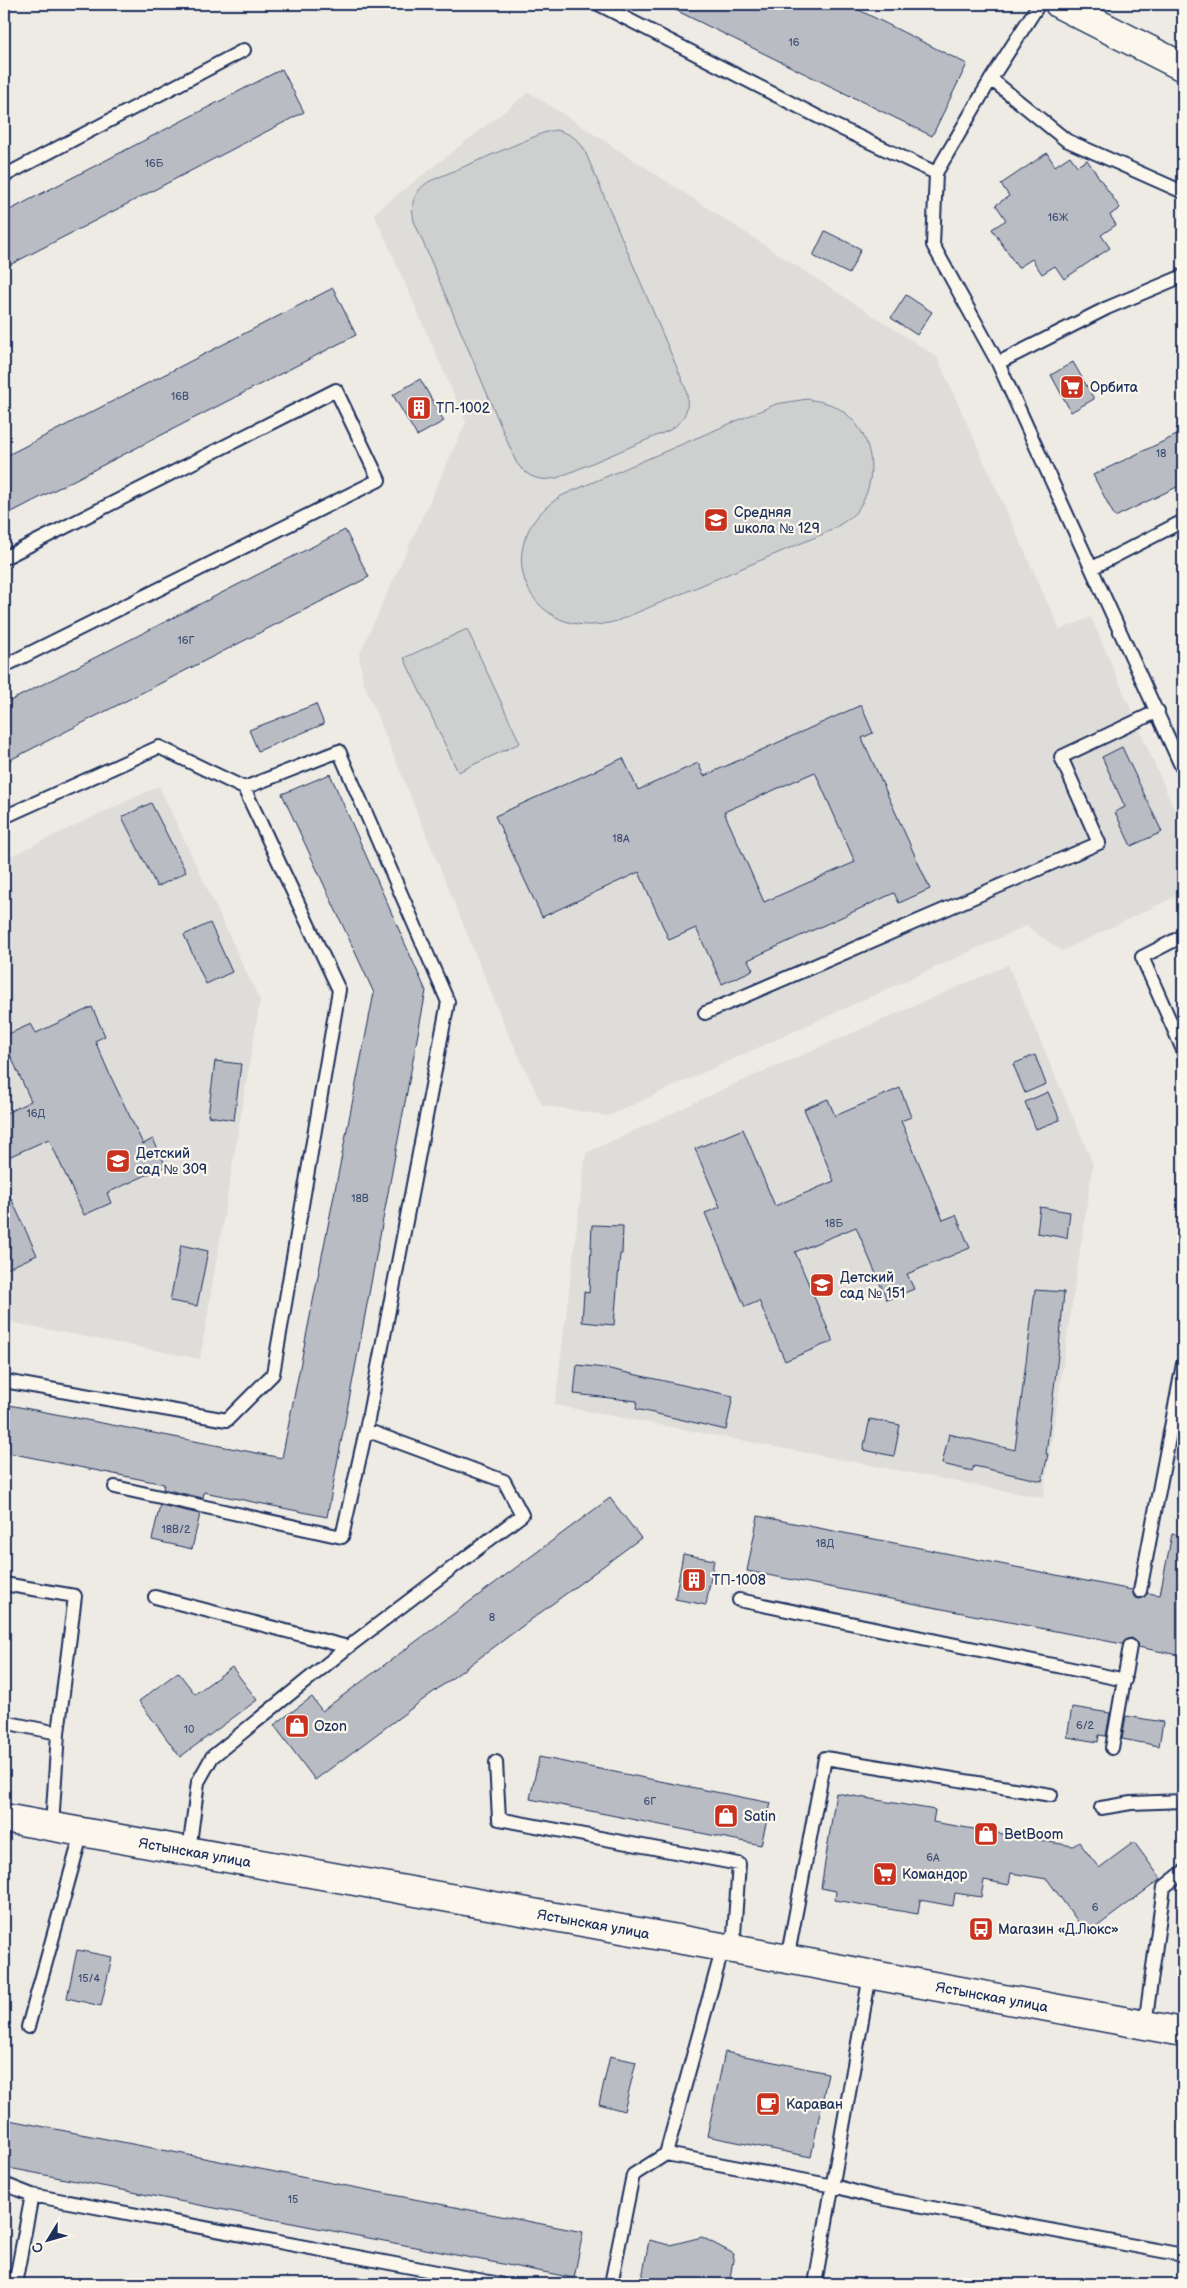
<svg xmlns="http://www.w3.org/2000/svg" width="1187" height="2288" font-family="'Balsamiq Sans',sans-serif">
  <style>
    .built { fill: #deddda }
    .green { fill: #cecfcf; stroke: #747f96 }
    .building { fill: #b9bcc3; stroke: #1b2f5e; fill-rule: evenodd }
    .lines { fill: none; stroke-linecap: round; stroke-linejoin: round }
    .service-casing { stroke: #1b2f5e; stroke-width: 16 }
    .secondary-casing { stroke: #1b2f5e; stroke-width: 31 }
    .service { stroke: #fbf7ec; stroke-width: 12 }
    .secondary { stroke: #fbf7ec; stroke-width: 28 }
    .labels { text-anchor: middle; stroke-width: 4.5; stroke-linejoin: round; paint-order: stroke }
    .number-label { font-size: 11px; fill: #425277 }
    .poi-label { font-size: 14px; fill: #1b2f5e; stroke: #fbf7ec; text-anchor: start }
    .street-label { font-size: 14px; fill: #1b2f5e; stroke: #fbf7ec }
  </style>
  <rect width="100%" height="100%" fill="#eeebe4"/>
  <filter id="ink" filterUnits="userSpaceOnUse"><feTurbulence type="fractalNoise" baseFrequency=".02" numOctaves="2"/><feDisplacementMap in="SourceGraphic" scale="10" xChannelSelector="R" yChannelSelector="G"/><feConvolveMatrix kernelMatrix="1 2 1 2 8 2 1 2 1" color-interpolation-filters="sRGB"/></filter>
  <g filter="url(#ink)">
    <path class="built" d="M 529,92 L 937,357 L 1060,630 L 1091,617 L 1183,830 L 1183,893 L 1062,951 L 1026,926 L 608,1116 L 542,1105 L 507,1031 L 363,681 L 359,655 L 466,422 L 374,213 Z
      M 159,786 L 260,1001 L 200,1359 L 4,1321 L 4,859 Z
      M 1008,965 L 1093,1164 L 1043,1498 L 555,1405 L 586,1153 L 726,1088 Z"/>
    <path class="green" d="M 555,130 C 569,133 576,137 584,149 L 686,389 C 690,408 686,419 670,430 L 557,478 C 538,482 527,477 516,462 L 414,221 C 410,202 414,191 430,181 L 543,133 Z
      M 807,399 C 817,401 827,402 836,407 C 874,427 882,481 855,513 C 848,520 839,525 830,531 L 617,621 C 528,647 483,542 563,495 L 776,404 Z
      M 467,629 L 520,743 L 458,772 L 404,658 Z"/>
    <path class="building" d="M 663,4 L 847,4 L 967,64 L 932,136 Z
      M 282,69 L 304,112 L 4,268 L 4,213 Z
      M 1047,153 L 1055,166 L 1070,156 L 1077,166 L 1087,160 L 1120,208 L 1110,215 L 1116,225 L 1101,235 L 1110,248 L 1064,279 L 1055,266 L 1042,274 L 1032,259 L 1018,268 L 992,229 L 1006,220 L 996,205 L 1009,196 L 1001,184 Z
      M 825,231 L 861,249 L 849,274 L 813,256 Z
      M 333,288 L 356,335 L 4,516 L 4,457 Z
      M 906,295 L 932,312 L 917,335 L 891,318 Z
      M 1073,362 L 1094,399 L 1071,412 L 1051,375 Z
      M 420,379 L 444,421 L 417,436 L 393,395 Z
      M 1183,432 L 1183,484 L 1115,517 L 1093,475 Z
      M 345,530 L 369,577 L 4,763 L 4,704 Z
      M 316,704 L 324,724 L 258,751 L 249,730 Z
      M 861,705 L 873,733 L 862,738 L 930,889 L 899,903 L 894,893 L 748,960 L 753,970 L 722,984 L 696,928 L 669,940 L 639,872 L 542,917 L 495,816 L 623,758 L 638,790 L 698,763 L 704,776 ZM 815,772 L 855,862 L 764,902 L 724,812 Z
      M 1122,747 L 1162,832 L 1131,846 L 1115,812 L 1125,807 L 1102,757 Z
      M 330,774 L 426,991 L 327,1517 L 204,1492 L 203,1498 L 163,1489 L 164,1484 L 4,1452 L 4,1404 L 282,1458 L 374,993 L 282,794 Z
      M 151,803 L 186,872 L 157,887 L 122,817 Z
      M 210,923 L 232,972 L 206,984 L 184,935 Z
      M 92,1007 L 105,1036 L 95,1041 L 110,1075 L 143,1144 L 153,1139 L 166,1166 L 107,1193 L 111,1203 L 84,1215 L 49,1139 L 4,1159 L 4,1114 L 31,1101 L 4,1041 L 4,1036 L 31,1024 L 36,1033 Z
      M 1035,1055 L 1046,1084 L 1025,1093 L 1013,1064 Z
      M 215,1061 L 241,1064 L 234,1120 L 208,1116 Z
      M 900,1088 L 911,1117 L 901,1121 L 943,1220 L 956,1215 L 970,1248 L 907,1274 L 914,1289 L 887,1300 L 856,1227 L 795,1252 L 833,1341 L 785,1361 L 759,1301 L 745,1307 L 705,1213 L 720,1207 L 695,1149 L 743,1129 L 775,1206 L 834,1181 L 804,1109 L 828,1099 L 835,1116 Z
      M 1048,1092 L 1060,1120 L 1036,1129 L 1025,1102 Z
      M 4,1183 L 37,1255 L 4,1270 Z
      M 1040,1207 L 1070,1212 L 1067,1238 L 1037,1233 Z
      M 592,1225 L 623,1226 L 622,1254 L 620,1254 L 614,1325 L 582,1322 L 584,1292 L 589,1293 Z
      M 181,1245 L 208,1251 L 197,1306 L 170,1301 Z
      M 1035,1290 L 1064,1292 L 1059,1347 L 1046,1454 L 1048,1454 L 1042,1481 L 974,1466 L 972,1471 L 942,1464 L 949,1434 L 1015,1450 Z
      M 577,1365 L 605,1368 L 733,1396 L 726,1430 L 636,1409 L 637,1401 L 574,1394 Z
      M 870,1419 L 900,1425 L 894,1456 L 863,1450 Z
      M 610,1498 L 641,1538 L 315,1780 L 274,1725 L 312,1697 L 322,1711 Z
      M 160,1505 L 200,1514 L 192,1549 L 152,1540 Z
      M 758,1516 L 1132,1590 L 1134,1597 L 1139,1599 L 1143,1598 L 1148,1593 L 1160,1595 L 1172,1534 L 1183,1536 L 1183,1656 L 1138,1647 L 1137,1643 L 1132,1638 L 1127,1639 L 1122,1644 L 747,1571 Z
      M 683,1554 L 714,1560 L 706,1605 L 675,1599 Z
      M 232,1667 L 257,1700 L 180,1757 L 139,1701 L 178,1672 L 195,1694 Z
      M 1072,1707 L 1110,1713 L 1106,1736 L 1099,1735 L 1098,1742 L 1067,1737 Z
      M 1126,1716 L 1163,1722 L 1159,1746 L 1122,1739 Z
      M 539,1757 L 771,1803 L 761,1845 L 530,1799 Z
      M 836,1793 L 935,1810 L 933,1822 L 1073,1846 L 1079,1842 L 1099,1868 L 1134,1842 L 1161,1879 L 1087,1934 L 1047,1879 L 1011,1873 L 1009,1885 L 984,1880 L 981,1897 L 955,1893 L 953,1906 L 920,1900 L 918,1914 L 835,1900 L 836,1891 L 821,1888 Z
      M 77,1950 L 112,1957 L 101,2006 L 67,1998 Z
      M 725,2052 L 828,2073 L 811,2157 L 707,2136 Z
      M 610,2056 L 636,2062 L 624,2111 L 599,2104 Z
      M 4,2119 L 583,2232 L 574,2278 L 4,2167 Z
      M 702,2237 L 734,2254 L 729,2284 L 641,2284 L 649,2240 L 670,2245 Z"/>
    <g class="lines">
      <defs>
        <path id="service" d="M 598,4 L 840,128 L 936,173
          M 1039,4 L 991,79 L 936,173 L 933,245 L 998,363 L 1183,770
          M 991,79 L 1066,140 L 1183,192
          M 4,176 L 244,50
          M 998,363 L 1107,308 L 1183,276
          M 4,558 L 336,390 L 379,480 L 4,666
          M 1092,568 L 1183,521
          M 4,817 L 159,747 L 244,788
          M 1183,936 L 1142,957 L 1183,1050
          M 705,1013 L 1099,843 L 1061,757 L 1158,711
          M 4,1381 L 227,1420 L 273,1374 L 339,990 L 244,788 L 339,751 L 448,1002 L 366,1430 L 342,1537 L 115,1487
          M 4,1584 L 75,1596 L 58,1733 L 52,1826
          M 1140,1591 L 1183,1364
          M 155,1597 L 348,1647
          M 739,1600 L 1125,1680
          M 4,1722 L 58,1733
          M 1112,1748 L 1130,1646
          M 496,1762 L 499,1819 L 739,1864 L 733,1949
          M 1101,1808 L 1131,1803 L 1183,1801
          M 189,1851 L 198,1782 L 212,1757 L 348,1647 L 522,1515 L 504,1481 L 366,1430
          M 787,1960 L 825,1758 L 1051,1795
          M 1145,2025 L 1164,1887 L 1183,1872
          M 28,2027 L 82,1832
          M 666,2154 L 834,2186 L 874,2197 L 1183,2255
          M 4,2184 L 32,2195 L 500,2284
          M 15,2284 L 32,2195
          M 611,2284 L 633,2175 L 666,2154 L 723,1947
          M 815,2284 L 870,1975"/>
        <g id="secondary">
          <path d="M 1059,4 L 1183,67"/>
          <path id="s1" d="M 4,1818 L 733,1949 L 1183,2032"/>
        </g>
      </defs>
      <use href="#service" class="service-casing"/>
      <use href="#secondary" class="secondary-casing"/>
      <use href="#service" class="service"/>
      <use href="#secondary" class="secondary"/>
    </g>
  </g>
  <defs>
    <symbol id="supermarket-square" viewBox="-11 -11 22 22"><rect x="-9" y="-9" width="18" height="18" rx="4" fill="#c8321e" stroke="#fbf7ec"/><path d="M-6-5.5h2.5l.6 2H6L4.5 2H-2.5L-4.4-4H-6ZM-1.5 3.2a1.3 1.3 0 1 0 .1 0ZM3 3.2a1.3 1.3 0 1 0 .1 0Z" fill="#fff"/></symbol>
    <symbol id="building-square" viewBox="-11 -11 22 22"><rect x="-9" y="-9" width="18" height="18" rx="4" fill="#c8321e" stroke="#fbf7ec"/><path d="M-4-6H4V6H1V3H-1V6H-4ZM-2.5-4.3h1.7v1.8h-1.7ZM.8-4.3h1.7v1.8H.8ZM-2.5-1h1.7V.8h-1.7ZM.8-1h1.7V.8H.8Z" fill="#fff"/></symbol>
    <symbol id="school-square" viewBox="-11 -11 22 22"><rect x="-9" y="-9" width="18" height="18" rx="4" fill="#c8321e" stroke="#fbf7ec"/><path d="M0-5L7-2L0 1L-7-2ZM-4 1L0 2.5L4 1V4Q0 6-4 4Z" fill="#fff"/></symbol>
    <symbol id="shop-square" viewBox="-11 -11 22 22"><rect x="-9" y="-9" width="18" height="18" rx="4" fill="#c8321e" stroke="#fbf7ec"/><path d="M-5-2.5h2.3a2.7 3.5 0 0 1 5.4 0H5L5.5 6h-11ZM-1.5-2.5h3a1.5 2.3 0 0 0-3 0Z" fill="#fff"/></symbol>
    <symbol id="bus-square" viewBox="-11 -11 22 22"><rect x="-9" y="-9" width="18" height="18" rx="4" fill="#c8321e" stroke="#fbf7ec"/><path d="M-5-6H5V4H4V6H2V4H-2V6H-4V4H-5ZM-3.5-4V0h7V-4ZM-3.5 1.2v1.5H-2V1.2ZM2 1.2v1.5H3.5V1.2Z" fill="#fff"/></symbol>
    <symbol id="cafe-square" viewBox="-11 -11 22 22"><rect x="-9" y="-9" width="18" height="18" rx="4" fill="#c8321e" stroke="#fbf7ec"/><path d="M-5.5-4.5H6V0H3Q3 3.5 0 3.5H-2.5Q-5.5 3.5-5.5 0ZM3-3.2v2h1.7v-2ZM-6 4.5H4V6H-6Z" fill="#fff"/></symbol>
  </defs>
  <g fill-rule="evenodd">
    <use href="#supermarket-square" x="1058" y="373" width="28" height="28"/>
    <use href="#building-square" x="405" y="394" width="28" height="28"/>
    <use href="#school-square" x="702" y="506" width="28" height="28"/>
    <use href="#school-square" x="104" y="1147" width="28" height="28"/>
    <use href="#school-square" x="808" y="1271" width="28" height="28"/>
    <use href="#building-square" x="680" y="1566" width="28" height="28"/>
    <use href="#shop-square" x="283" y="1712" width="28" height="28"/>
    <use href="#shop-square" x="712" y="1802" width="28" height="28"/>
    <use href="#shop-square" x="972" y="1820" width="28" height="28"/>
    <use href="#supermarket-square" x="871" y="1860" width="28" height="28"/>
    <use href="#bus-square" x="967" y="1915" width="28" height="28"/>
    <use href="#cafe-square" x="754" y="2090" width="28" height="28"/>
  </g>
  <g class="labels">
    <g class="number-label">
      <text x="794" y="46">16</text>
      <text x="154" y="167">16Б</text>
      <text x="1058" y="221">16Ж</text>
      <text x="180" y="400">16В</text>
      <text x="1161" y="457">18</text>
      <text x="186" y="644">16Г</text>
      <text x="621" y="842">18А</text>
      <text x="36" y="1117">16Д</text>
      <text x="360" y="1202">18В</text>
      <text x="834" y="1227">18Б</text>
      <text x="176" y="1533">18В/2</text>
      <text x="825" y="1547">18Д</text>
      <text x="492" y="1621">8</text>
      <text x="1085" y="1729">6/2</text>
      <text x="189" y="1733">10</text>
      <text x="650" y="1805">6Г</text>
      <text x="933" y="1861">6А</text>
      <text x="1095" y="1911">6</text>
      <text x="89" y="1982">15/4</text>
      <text x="293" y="2203">15</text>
    </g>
    <g class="poi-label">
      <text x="1090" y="392">Орбита</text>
      <text x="436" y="413">ТП-1002</text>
      <text x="734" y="517">Средняя<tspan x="734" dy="16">школа № 129</tspan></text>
      <text x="136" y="1158">Детский<tspan x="136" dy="16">сад № 309</tspan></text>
      <text x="840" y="1282">Детский<tspan x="840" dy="16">сад № 151</tspan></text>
      <text x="712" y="1585">ТП-1008</text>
      <text x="314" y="1731">Ozon</text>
      <text x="744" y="1821">Satin</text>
      <text x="1004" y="1839">BetBoom</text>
      <text x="902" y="1879">Командор</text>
      <text x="998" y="1934">Магазин «Д.Люкс»</text>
      <text x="786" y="2109">Караван</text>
    </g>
    <g class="street-label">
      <text dy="5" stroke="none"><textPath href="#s1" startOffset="194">Ястынская улица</textPath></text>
      <text dy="5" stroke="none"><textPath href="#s1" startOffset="599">Ястынская улица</textPath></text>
      <text dy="5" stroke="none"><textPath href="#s1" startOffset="1004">Ястынская улица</textPath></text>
    </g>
  </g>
  <rect width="1187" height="2288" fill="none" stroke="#fbf7ec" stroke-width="20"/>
  <rect x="10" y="10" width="1167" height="2268" fill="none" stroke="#1b2f5e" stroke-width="2" filter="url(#ink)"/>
  <g transform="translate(48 2240) rotate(233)" stroke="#fbf7ec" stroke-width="4" paint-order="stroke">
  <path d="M0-4L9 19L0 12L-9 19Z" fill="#1b2f5e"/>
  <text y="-8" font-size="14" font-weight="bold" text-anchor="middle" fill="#1b2f5e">С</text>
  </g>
</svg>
